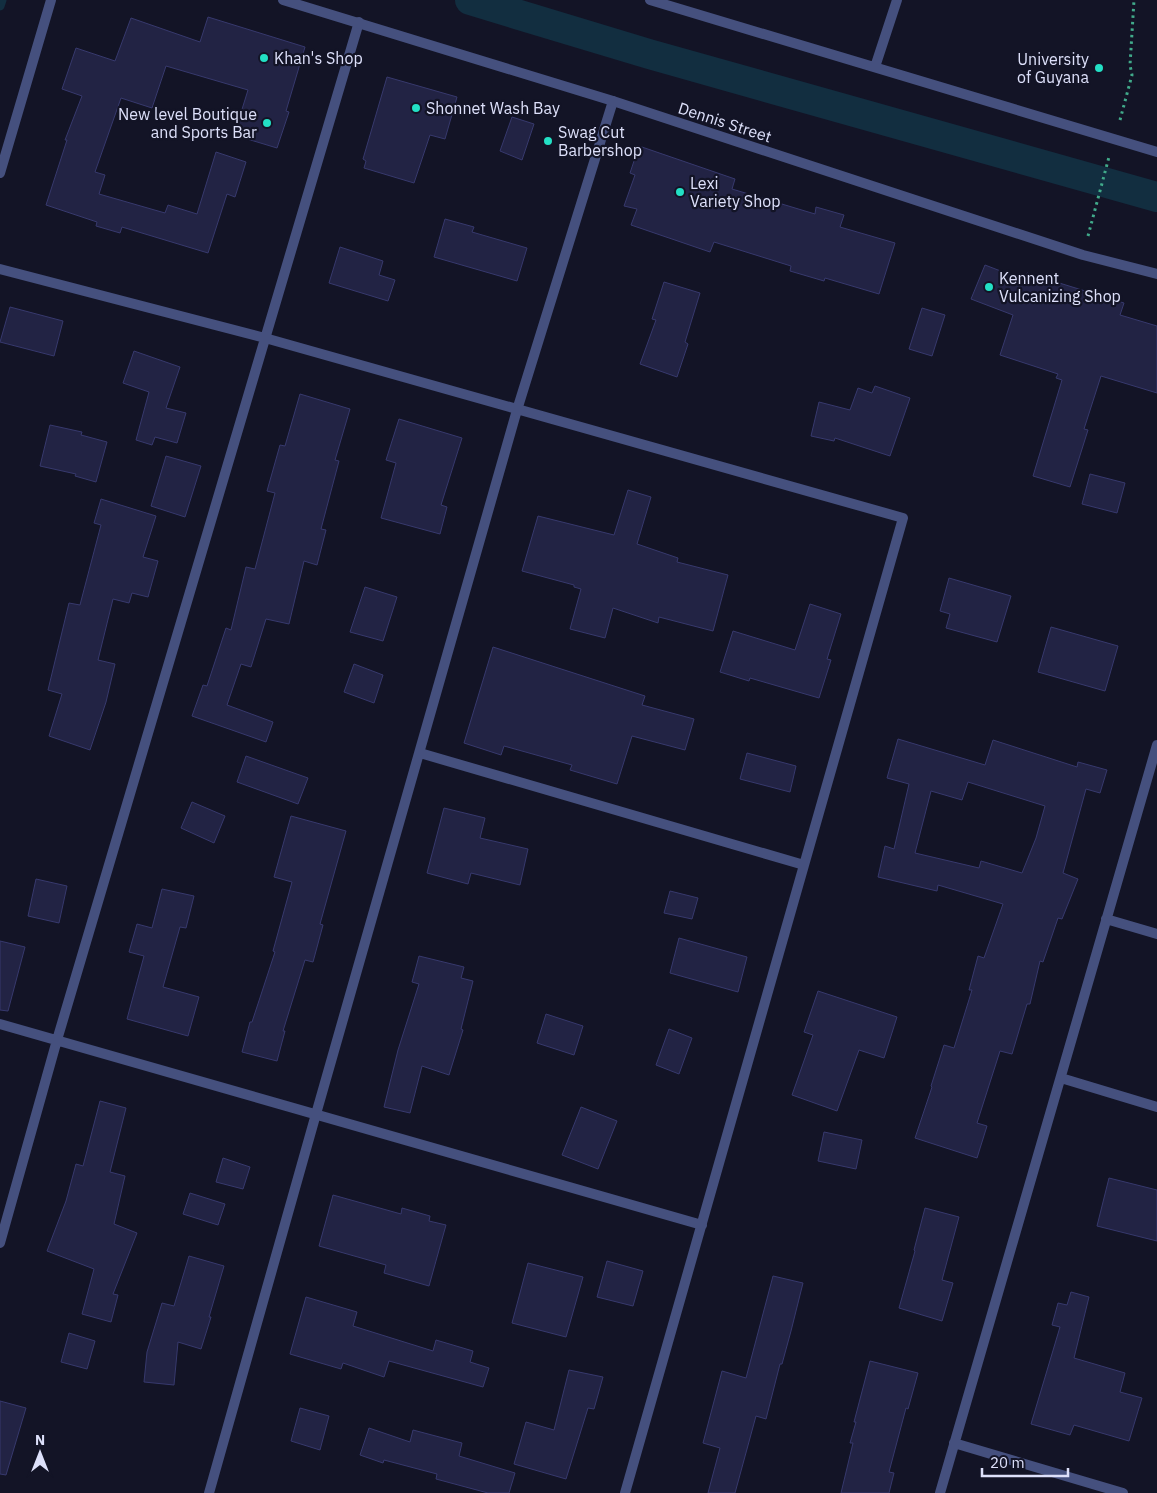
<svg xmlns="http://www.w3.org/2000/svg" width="1157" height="1493" font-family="'IBM Plex Sans',sans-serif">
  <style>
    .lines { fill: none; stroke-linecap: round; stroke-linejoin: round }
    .stream { stroke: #122e40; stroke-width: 9 }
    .canal { stroke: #122e40; stroke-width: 30 }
    .building { fill: #222344; stroke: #37396d; fill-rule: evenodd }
    .path { stroke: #41aa8a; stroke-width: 3; stroke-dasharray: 2.5 4; stroke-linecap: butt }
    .minor { stroke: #45507e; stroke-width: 10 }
    .tertiary { stroke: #45507e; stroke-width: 10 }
    .poi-dot { fill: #23e0c5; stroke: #131426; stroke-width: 2 }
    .labels { text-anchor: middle; stroke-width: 4.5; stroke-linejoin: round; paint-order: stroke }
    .poi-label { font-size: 16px; fill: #dde0fa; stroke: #131426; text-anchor: start }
    .street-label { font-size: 16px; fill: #dde0fa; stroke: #131426 }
  </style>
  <rect width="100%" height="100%" fill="#131426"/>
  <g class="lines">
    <path class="stream" d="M 0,6 L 2,0"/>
    <path class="canal" d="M 470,0 L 649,54 L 1157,197"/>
  </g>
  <path class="building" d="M 208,17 L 305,47 L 286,111 L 289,112 L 277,148 L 234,135 L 248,90 L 166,66 L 152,108 L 121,98 L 95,172 L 105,175 L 99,194 L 165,213 L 168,205 L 197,214 L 216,152 L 246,162 L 235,197 L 227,194 L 208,253 L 122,227 L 120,233 L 96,226 L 97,222 L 46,205 L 67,140 L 65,140 L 82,96 L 62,89 L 76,48 L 115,61 L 131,18 L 200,42 Z
    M 387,77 L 457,97 L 445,139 L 430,135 L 414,183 L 364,168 L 366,161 L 363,159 Z
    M 512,117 L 534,124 L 522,160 L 500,151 Z
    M 639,146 L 735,179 L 732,189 L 815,214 L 816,207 L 844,215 L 840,227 L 895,243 L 879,294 L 825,278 L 824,281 L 790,271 L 791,266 L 714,242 L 710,252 L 631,225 L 637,209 L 624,206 L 635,175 L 630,173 Z
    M 445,219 L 474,227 L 472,232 L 527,248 L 517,281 L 434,257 Z
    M 340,247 L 383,261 L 379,275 L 395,280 L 388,301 L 329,283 Z
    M 985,265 L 1024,280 L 1027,273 L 1124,303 L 1120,315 L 1157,326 L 1157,393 L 1101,376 L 1084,429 L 1088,430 L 1070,487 L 1033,476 L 1062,380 L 1056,378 L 1058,374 L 1000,355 L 1013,315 L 971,299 Z
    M 664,282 L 700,293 L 685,342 L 688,344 L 677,377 L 640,364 L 656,320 L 652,319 Z
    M 10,307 L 63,321 L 54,356 L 0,342 Z
    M 922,308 L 945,315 L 932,356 L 909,349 Z
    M 134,351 L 180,367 L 166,408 L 186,413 L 177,443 L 155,437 L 152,445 L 136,440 L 149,392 L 123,383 Z
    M 875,386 L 910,398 L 890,456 L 835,438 L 834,441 L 811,436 L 819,402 L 850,410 L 858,388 L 872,393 Z
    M 300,394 L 350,409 L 335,460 L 339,461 L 321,529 L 326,530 L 317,565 L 304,561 L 289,624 L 266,619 L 251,667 L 241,664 L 227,705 L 273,722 L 266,742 L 192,716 L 203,685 L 207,686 L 226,628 L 231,630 L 246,567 L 255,569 L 275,493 L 267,491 L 280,445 L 285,446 Z
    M 399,419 L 462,438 L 441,505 L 447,507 L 440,534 L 381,518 L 396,463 L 386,460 Z
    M 50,425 L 82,432 L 81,435 L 107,442 L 96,482 L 75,476 L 76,474 L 40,466 Z
    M 166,456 L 201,466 L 185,517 L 151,506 Z
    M 1090,474 L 1125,483 L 1117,513 L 1082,504 Z
    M 628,490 L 651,497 L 637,544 L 678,558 L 677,562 L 728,575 L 713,631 L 659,617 L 658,623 L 613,608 L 605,638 L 570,629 L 581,589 L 574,587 L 574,585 L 522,571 L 538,516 L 614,535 Z
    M 101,499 L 156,516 L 143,557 L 158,561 L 148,597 L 132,593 L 129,603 L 113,599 L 98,660 L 115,664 L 106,702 L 90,750 L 49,736 L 62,694 L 48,690 L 69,603 L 80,605 L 81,601 L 101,525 L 94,523 Z
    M 949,578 L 1011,596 L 997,642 L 946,628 L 950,614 L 940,611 Z
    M 365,587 L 397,597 L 383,641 L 350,632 Z
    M 810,604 L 841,614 L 827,659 L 831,660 L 819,698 L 750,678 L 749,681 L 720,672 L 733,631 L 795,650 Z
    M 1051,627 L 1118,646 L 1105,691 L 1038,672 Z
    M 493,647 L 645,696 L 642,705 L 694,719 L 685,750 L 632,736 L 617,784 L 570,770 L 572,765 L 504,746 L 501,755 L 464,743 Z
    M 354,664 L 383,675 L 374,703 L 344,692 Z
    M 898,739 L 985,765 L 993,740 L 1077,767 L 1078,762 L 1107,770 L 1100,793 L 1086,789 L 1063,873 L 1078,879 L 1062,919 L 1058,918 L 1043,962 L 1040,961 L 1030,1004 L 1027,1004 L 1012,1054 L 1000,1051 L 977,1123 L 987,1126 L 977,1158 L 915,1138 L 932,1087 L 931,1086 L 944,1045 L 954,1048 L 972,990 L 969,990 L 978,956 L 984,958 L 1003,904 L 938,885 L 937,891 L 878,877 L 885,846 L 894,849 L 909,784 L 887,778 ZM 968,782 L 1045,806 L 1036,838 L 1022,873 L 981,861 L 979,868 L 915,853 L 931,791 L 962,800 Z
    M 747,753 L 796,766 L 790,792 L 740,779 Z
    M 246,756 L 308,778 L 298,804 L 237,782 Z
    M 192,802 L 225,816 L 214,843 L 181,828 Z
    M 444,808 L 485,818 L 480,838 L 528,849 L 520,885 L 471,873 L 468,884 L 427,873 Z
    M 291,816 L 346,831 L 320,924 L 323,925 L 313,962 L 305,960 L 283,1031 L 285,1031 L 277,1061 L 242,1052 L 250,1022 L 252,1022 L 275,952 L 273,951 L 292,882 L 274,877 Z
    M 36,879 L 67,886 L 59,923 L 28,916 Z
    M 162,889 L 194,896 L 186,928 L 180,927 L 163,987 L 199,997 L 188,1036 L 127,1019 L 144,956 L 129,952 L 137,924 L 152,928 Z
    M 670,891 L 698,898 L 692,919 L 664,913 Z
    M 679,938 L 747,957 L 738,992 L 670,973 Z
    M 0,941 L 25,947 L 8,1011 L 0,1010 Z
    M 419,956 L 464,967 L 461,978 L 473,981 L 461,1029 L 463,1030 L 449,1075 L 422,1066 L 410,1113 L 384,1107 L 398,1050 L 419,984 L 412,982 Z
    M 818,991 L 897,1017 L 884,1058 L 859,1050 L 837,1111 L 792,1095 L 813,1035 L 804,1032 Z
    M 546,1014 L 583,1026 L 574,1055 L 537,1043 Z
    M 669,1029 L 692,1038 L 679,1074 L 656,1065 Z
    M 100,1101 L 126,1108 L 110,1172 L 125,1176 L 114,1224 L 137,1233 L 113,1294 L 118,1295 L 111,1322 L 82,1314 L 94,1269 L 47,1251 L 66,1201 L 76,1164 L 83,1166 Z
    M 581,1107 L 617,1121 L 598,1169 L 562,1155 Z
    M 824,1132 L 862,1140 L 856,1169 L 818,1161 Z
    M 223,1158 L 250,1167 L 243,1189 L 216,1182 Z
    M 1109,1178 L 1157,1190 L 1157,1241 L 1097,1226 Z
    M 190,1193 L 225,1204 L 218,1225 L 183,1214 Z
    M 333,1195 L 401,1214 L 402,1208 L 430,1216 L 429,1221 L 446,1225 L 429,1286 L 384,1273 L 386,1265 L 319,1246 Z
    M 925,1208 L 959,1217 L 942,1280 L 953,1283 L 942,1321 L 899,1308 L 915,1251 L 914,1250 Z
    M 189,1256 L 224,1266 L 209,1317 L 211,1317 L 201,1349 L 178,1342 L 174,1385 L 144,1382 L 147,1352 L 162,1303 L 174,1306 Z
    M 607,1261 L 643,1271 L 633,1306 L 597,1297 Z
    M 528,1263 L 583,1277 L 566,1337 L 512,1323 Z
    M 773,1276 L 803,1283 L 791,1331 L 782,1364 L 780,1364 L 766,1419 L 756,1416 L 735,1493 L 708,1493 L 720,1448 L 703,1443 L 722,1371 L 746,1378 Z
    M 1071,1292 L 1089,1297 L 1074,1358 L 1125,1373 L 1120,1392 L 1142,1398 L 1129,1441 L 1074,1425 L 1070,1435 L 1031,1424 L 1060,1327 L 1052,1325 L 1058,1303 L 1067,1305 Z
    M 306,1297 L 357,1312 L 353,1326 L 433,1351 L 436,1340 L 473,1351 L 470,1362 L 489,1368 L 483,1387 L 389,1361 L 384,1377 L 343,1363 L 341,1369 L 290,1354 Z
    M 69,1333 L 95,1341 L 87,1369 L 61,1362 Z
    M 870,1361 L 918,1373 L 908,1409 L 906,1408 L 889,1472 L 894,1473 L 889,1493 L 841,1493 L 853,1443 L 850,1443 L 856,1422 L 854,1422 Z
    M 569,1370 L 603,1377 L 594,1409 L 588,1408 L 566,1479 L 514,1464 L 526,1422 L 554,1430 Z
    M 0,1401 L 26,1408 L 6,1475 L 0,1474 Z
    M 300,1408 L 329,1416 L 320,1450 L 291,1441 Z
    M 369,1428 L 410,1442 L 413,1430 L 462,1443 L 459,1456 L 515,1473 L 509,1493 L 488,1493 L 436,1479 L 437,1474 L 384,1460 L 383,1463 L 360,1455 Z"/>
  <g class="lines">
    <path class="path" d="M 1120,120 L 1132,75 L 1130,65 L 1134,0
      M 1088,236 L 1109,157"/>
    <path class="minor" d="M 650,0 L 1157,152
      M 875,67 L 897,0
      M 0,269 L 265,338 L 903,518 L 625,1493
      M 420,753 L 804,865
      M 1106,919 L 1157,934
      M 0,1024 L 702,1225
      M 1061,1078 L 1157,1107
      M 0,1243 L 57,1040 L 359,22
      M 954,1443 L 1123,1493
      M 209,1493 L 316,1114 L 517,410 L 613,101
      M 940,1493 L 1157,745"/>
    <path class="tertiary" d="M 283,0 L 613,101 L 1083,255 L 1157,274
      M 0,173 L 51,0"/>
  </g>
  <g class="poi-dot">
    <circle cx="264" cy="58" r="5"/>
    <circle cx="1099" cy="68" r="5"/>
    <circle cx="416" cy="108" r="5"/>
    <circle cx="267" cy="123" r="5"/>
    <circle cx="548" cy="141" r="5"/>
    <circle cx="680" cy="192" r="5"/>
    <circle cx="989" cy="287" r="5"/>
  </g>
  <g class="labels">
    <g class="poi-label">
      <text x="274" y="64">Khan's Shop</text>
      <text x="1089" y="65" text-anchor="end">University<tspan x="1089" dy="18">of Guyana</tspan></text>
      <text x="426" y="114">Shonnet Wash Bay</text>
      <text x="257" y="120" text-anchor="end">New level Boutique<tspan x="257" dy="18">and Sports Bar</tspan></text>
      <text x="558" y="138">Swag Cut<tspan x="558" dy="18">Barbershop</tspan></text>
      <text x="690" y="189">Lexi<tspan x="690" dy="18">Variety Shop</tspan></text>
      <text x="999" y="284">Kennent<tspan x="999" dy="18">Vulcanizing Shop</tspan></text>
    </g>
    <g class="street-label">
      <text transform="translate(725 122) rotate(18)" y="6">Dennis Street</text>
    </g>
  </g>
  <g transform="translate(40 1453)" stroke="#131426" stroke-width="4" paint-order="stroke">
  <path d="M0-4L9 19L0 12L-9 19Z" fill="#dde0fa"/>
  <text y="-8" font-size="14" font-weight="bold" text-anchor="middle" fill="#dde0fa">N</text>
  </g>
  <path d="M982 1468v8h86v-8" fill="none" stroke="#dde0fa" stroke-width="2.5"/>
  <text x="990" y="1468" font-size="15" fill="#dde0fa" stroke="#131426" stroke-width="4" paint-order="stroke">20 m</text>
</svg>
